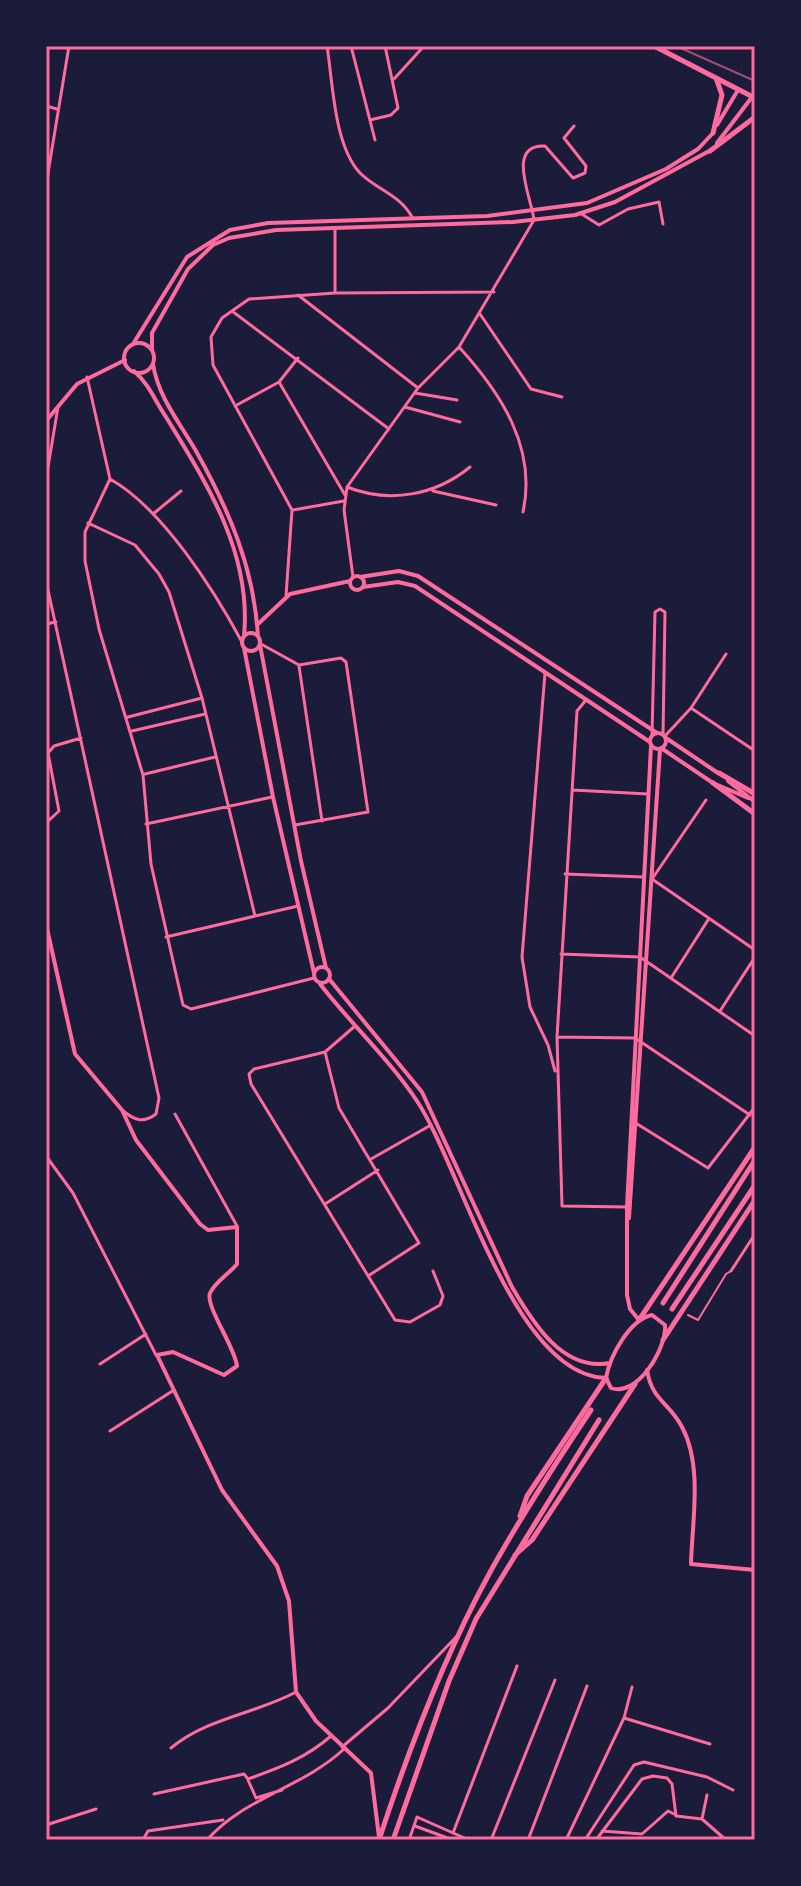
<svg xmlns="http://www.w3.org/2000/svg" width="801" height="1886" font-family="Barlow,sans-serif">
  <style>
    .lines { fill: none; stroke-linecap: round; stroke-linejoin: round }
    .pedestrian { stroke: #ff6b9d; stroke-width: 2 }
    .minor { stroke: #ff6b9d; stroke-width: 3 }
    .tertiary { stroke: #ff6b9d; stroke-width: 4 }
    .secondary { stroke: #ff6b9d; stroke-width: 4 }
    .primary { stroke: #ff6b9d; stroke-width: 5 }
    .trunk { stroke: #ff6b9d; stroke-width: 5 }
    .rail { stroke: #a44b75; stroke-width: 2 }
    .neatline { fill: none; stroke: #ff6b9d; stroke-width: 3 }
  </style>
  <rect width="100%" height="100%" fill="#1b1b3a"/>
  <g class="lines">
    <path class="pedestrian" d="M 688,1315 L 698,1320 L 726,1274 L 731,1271"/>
    <path class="minor" d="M 327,46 C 333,84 334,145 360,173 C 377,190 399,194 412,217
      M 351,46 L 375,140
      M 394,79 L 424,46
      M 46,106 L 57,109
      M 370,120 L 391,115 L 398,108 L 385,46
      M 46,185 L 69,46
      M 580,213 L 599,225 L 628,209 L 659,202 L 663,224
      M 335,293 L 494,292
      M 298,295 L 418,388
      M 232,311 L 389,429
      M 480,314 L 531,389 L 562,397
      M 459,347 C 501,393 537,448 523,512
      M 87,377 L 110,479 L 85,532 L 85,561 L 99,629 L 143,775 L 151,864 L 183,1005 L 191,1009 L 314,978
      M 279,382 L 345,495
      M 415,393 L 457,400
      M 235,406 L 279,382 L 298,358
      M 405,407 L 460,422
      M 48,467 L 58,407
      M 110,479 C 162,508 214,590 242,642
      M 347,487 C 390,504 436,495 470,467
      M 433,491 L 496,505
      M 293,510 L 344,501
      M 153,514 L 181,491
      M 88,523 L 135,545 L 159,574 L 169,592 L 202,698 L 255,916
      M 353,577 L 344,510 L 347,487 L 418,388 L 459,347 L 534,220 C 532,199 505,144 545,146 L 573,178 L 585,173 L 586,166 L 564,138 L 574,126
      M 46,581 L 159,1098 L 156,1114 C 143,1124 134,1120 122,1110
      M 286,596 L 292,510 L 213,365 L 211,337 L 222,318 L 249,299 L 335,293 L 335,228
      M 46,624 L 56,622
      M 261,644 L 299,665 L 341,658 L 346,662 L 368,812 L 295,825
      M 299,666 L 322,821
      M 545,673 L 522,957 L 530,1007 L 548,1045 L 555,1071
      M 586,700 L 577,711 L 557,1037 L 562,1206 L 627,1207
      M 691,708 L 752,749 L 755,744
      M 128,717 L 202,698
      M 132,731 L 205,714
      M 652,735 L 655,612 L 660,609 L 665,612 L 663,735
      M 665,736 L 691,708 L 726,654
      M 145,774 L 215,757
      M 572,790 L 648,794
      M 706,800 L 652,879 L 755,950
      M 46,823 L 59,811 L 48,753 L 54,746 L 81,738
      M 146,824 L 272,797
      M 565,874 L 643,877
      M 166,937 L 298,906
      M 561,954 L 640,957 L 755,1036
      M 671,978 L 708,920
      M 720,1011 L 755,957
      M 355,1026 L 325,1052 L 254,1069 L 249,1074 L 251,1084 L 395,1320 L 410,1322 L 440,1305 L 443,1296 L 433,1271
      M 557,1037 L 635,1038 L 750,1115
      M 325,1052 L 339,1108 L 419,1243 L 368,1276
      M 175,1114 L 237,1226
      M 634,1122 L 708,1168 L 755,1107
      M 46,1156 L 73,1193 L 156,1355
      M 371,1159 L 431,1125
      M 325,1204 L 378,1170
      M 731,1271 L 755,1234
      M 100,1364 L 146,1334
      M 110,1431 L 174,1390
      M 624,1718 L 710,1744
      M 342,1747 L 388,1708 L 457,1636
      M 171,1748 C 207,1718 255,1714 296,1692
      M 248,1780 L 256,1798 L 282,1790
      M 154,1794 L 244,1774 L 248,1779 C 279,1768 306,1758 331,1736
      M 702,1819 L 707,1795
      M 46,1825 L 96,1809
      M 415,1826 L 453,1840
      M 602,1831 L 642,1834 L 668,1811 L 676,1815
      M 453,1833 L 517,1666
      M 143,1840 L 148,1831 L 223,1820
      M 207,1840 C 243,1798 302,1788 344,1749
      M 409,1840 L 417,1817 L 469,1840
      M 491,1840 L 555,1680
      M 528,1840 L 587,1686
      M 566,1840 L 624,1718 L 632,1687
      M 585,1840 L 634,1765 L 644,1762 L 707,1777 L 733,1790
      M 596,1840 L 642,1779 L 653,1776 L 667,1778 L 672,1784 L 676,1816 L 702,1819 L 726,1840
      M 754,1840 L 755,1832"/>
    <path class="tertiary" d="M350 583a7 7 0 1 1 14 0a7 7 0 1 1-14 0Z
      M 360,577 L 399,571 L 418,576 L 657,733
      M 363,587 L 398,582 L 415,586 L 650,742
      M 258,624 L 290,594 L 350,581
      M650 741a8 8 0 1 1 16 0a8 8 0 1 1-16 0Z
      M 666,738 L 718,773
      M 661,748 L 713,783 L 748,798
      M 728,781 L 755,802
      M 46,924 L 75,1054 L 122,1110 L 136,1140 L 200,1224 L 208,1230 L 237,1227 L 237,1264 C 230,1273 215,1282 210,1293 C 205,1306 235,1347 237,1366 L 224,1375 L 173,1352 L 157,1355 L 222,1490 L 277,1566 L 289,1601 L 296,1692 L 316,1721 L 371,1773 L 379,1837
      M 629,1218 L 660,749
      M 639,1320 L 630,1309 L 627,1295 L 627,1207 L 651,746
      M 647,1370 C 652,1401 669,1402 682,1427 C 703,1466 692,1522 691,1564 L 755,1570"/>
    <path class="secondary" d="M 717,125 L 738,90
      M 717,143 L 752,97
      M124 358a15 15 0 1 1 30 0a15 15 0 1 1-30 0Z
      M 133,344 L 187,257 L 230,230 L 268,223 L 487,216 L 587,203 L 666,169 L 698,149 L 713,133
      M 152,350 L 152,333 L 188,269 L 213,245 L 229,238 L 276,230 L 513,222 L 575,215 L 615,202 L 711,150
      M 153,364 C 158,397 180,423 196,451 C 229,510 254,568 258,636
      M 134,371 C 149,384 155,401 166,417 C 207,484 252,553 244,636
      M 46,421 L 77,384 L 125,360
      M242 642a9 9 0 1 1 18 0a9 9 0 1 1-18 0Z
      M 260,645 L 301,861 L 326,968
      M 244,648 L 273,797 L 314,973
      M314 975a8 8 0 1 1 16 0a8 8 0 1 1-16 0Z
      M 330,980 L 422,1092 L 512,1287 C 533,1323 563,1372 610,1363
      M 320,984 C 351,1024 389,1059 417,1101 C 461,1167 514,1376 606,1378
      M 652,1315 L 665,1325 C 667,1348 637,1398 611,1388 L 606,1378 C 610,1356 629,1320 652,1315 Z"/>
    <path class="primary" d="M 654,46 L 755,98
      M 713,133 L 722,95 L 716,78
      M 710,151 L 755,117"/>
    <path class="trunk" d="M 719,773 L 755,794
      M 713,783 L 755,814
      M 663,1303 L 755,1160
      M 672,1309 L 755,1185
      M 639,1320 L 755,1147
      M 663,1340 L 755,1200
      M 520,1516 L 527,1496 L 606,1378
      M 515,1555 L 532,1540 L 635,1384
      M 379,1840 C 408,1751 443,1659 488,1576 C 519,1519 555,1464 591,1410
      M 393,1840 L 449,1681 L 476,1619 L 599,1420"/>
    <path class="rail" d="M 676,46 L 755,81"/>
  </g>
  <rect width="801" height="1886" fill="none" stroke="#1b1b3a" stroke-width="96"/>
  <rect x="48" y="48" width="705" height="1790" class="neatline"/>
</svg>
